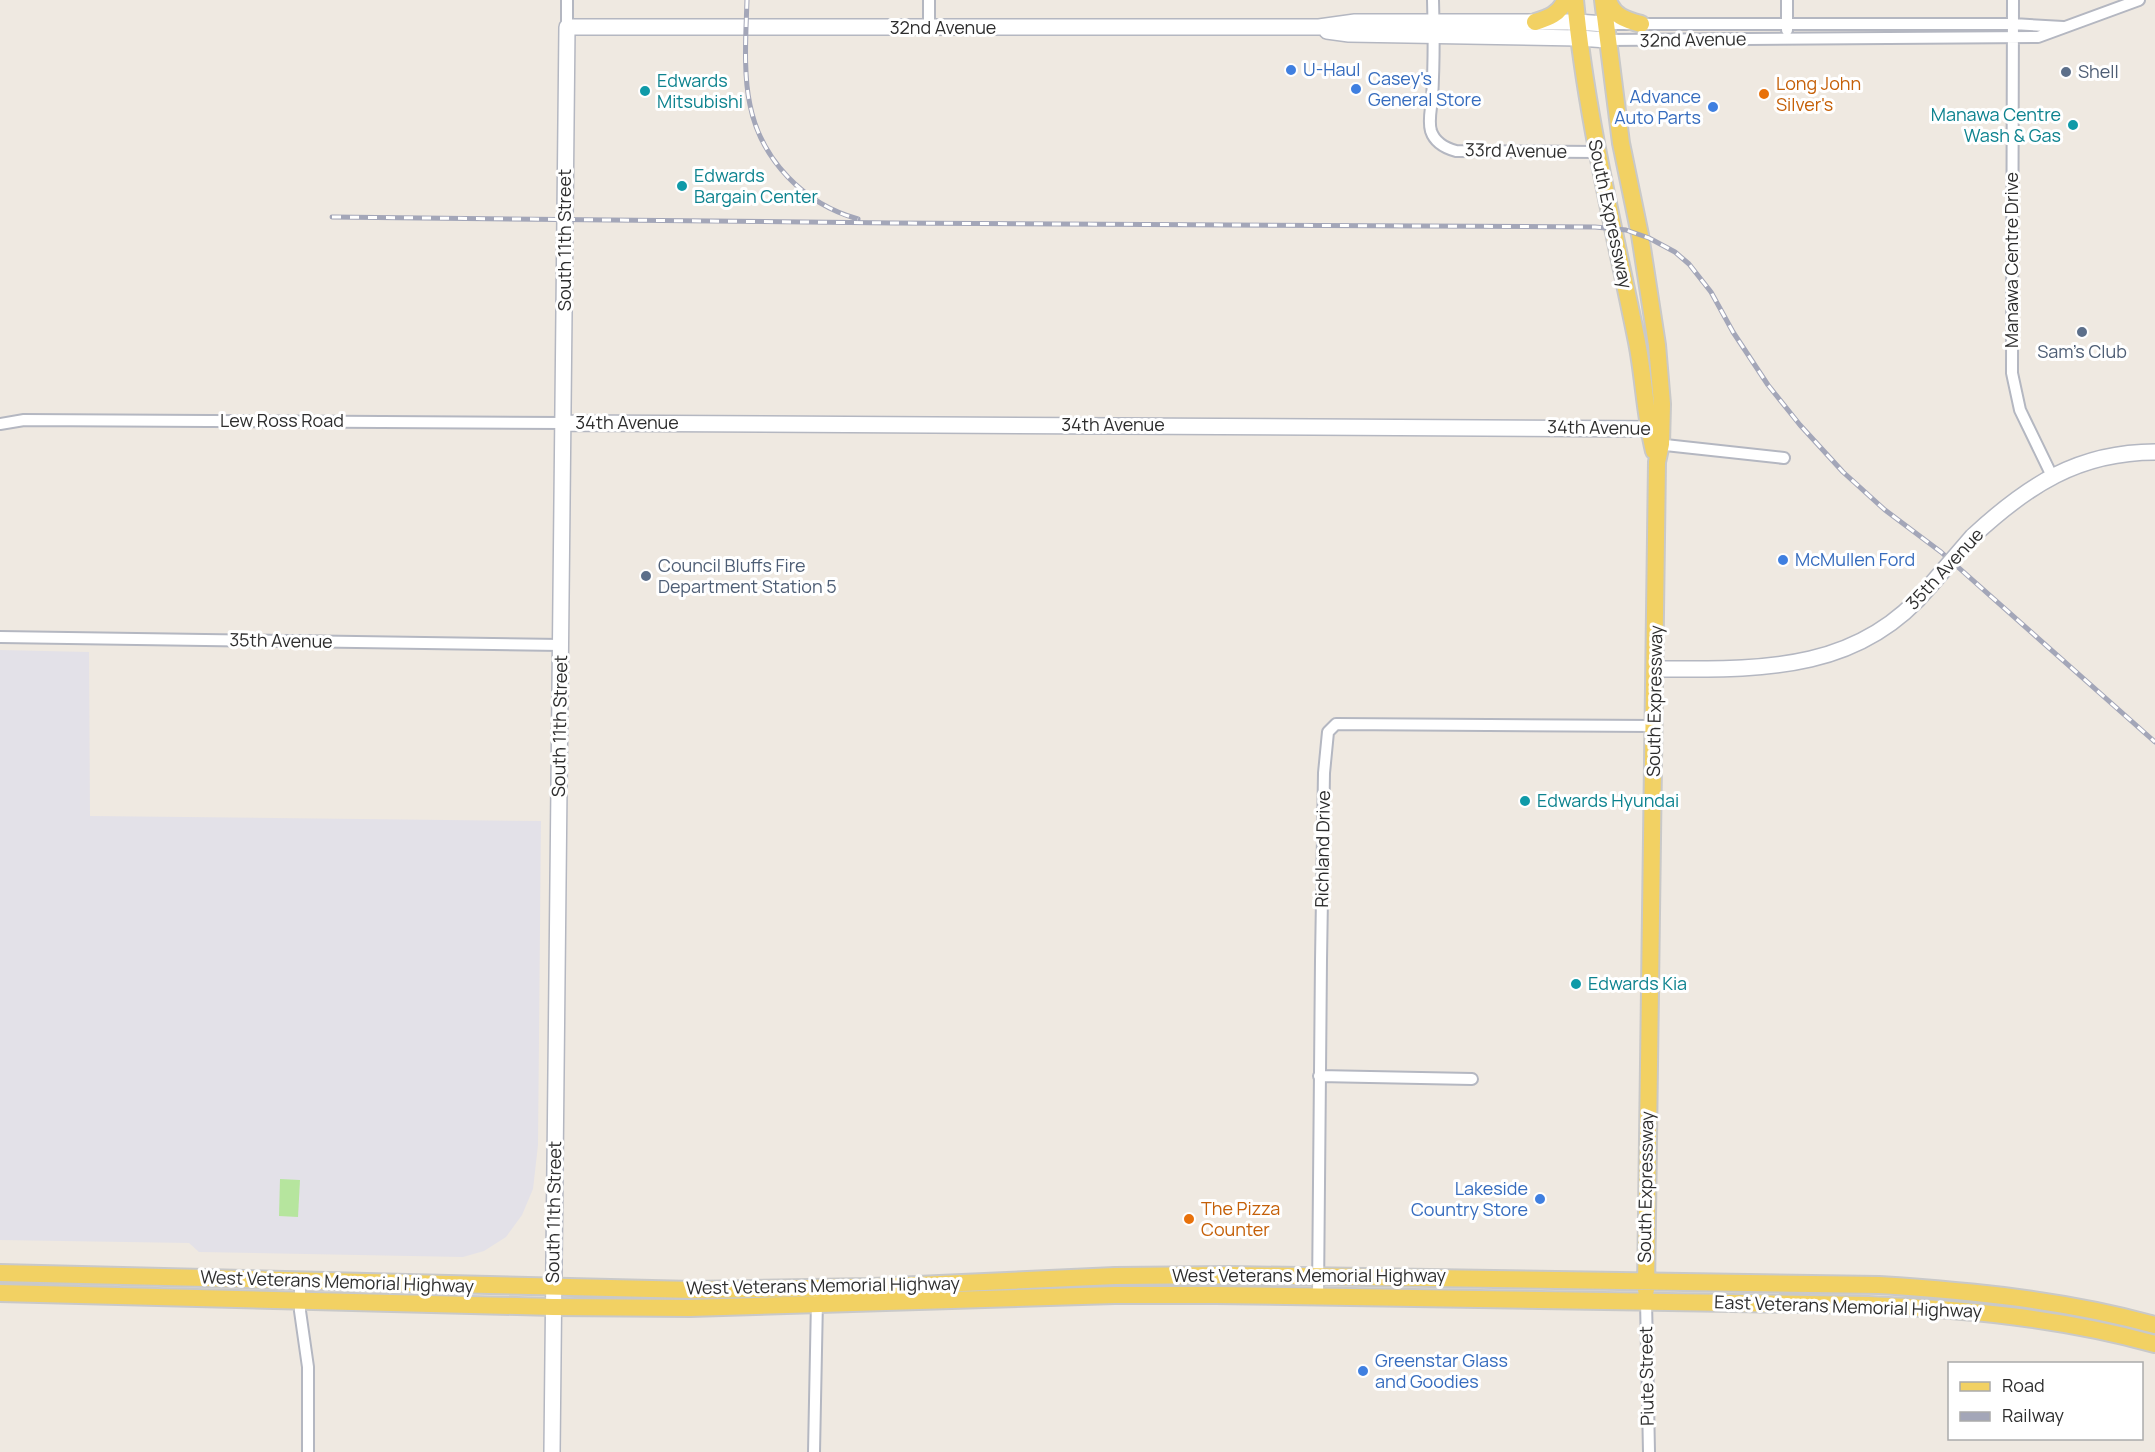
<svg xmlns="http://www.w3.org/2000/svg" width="2155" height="1452" font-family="Manrope,sans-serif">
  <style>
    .industrial { fill: #e3e1e8 }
    .green { fill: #b6e59e }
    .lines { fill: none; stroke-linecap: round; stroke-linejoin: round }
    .street-casing { stroke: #b4b7c1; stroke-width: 14 }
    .secondary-casing { stroke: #b4b7c1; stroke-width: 18 }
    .primary-casing { stroke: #c9c9c9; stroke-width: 20 }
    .street { stroke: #fff; stroke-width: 10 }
    .secondary { stroke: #fff; stroke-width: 15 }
    .primary { stroke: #f2d163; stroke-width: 16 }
    .rail-casing { stroke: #a3a6b8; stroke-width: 5 }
    .rail { stroke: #fff; stroke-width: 3; stroke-dasharray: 9; stroke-linecap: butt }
    .secondary-bridge-casing { stroke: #b4b7c1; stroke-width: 18; stroke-linecap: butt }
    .secondary-bridge { stroke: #fff; stroke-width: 15 }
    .shop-dot { fill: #3f7fe0; stroke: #fff; stroke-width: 2 }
    .service-dot { fill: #5c6f8a; stroke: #fff; stroke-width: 2 }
    .culture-dot { fill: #0f9aa8; stroke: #fff; stroke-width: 2 }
    .food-dot { fill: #e8710a; stroke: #fff; stroke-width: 2 }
    .labels { text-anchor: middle; stroke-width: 6; stroke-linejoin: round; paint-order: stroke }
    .street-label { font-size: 18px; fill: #2e2e2e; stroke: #fff }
    .shop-label { font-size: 18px; fill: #366cbe; stroke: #fff; text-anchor: start }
    .service-label { font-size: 18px; fill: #4e5e75; stroke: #fff; text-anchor: start }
    .culture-label { font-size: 18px; fill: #0d838f; stroke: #fff; text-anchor: start }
    .food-label { font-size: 18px; fill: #c56008; stroke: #fff; text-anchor: start }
  </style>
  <rect width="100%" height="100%" fill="#efe9e1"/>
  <path class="industrial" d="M 0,650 L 89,652 L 90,816 L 541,821 L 538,1145 L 533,1189 L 522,1215 L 506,1237 L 484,1251 L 463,1257 L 199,1252 L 189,1243 L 0,1240 Z"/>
  <path class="green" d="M 280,1179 L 300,1180 L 298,1217 L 279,1216 Z"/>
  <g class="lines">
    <defs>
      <path id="street" d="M 567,0 L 567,27
        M 929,0 L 929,28
        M 1433,0 C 1434,33 1434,66 1432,99 C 1431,110 1428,121 1431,131 C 1435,143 1445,148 1456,151 L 1597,152
        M 1787,0 L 1787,30
        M 2013,0 L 2012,373 L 2020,410 L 2052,476
        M 1605,24 L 2013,24 L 2063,27
        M 1607,40 L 2038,37 L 2139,0
        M 0,424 L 24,420 L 564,423
        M 1656,444 L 1784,458
        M 0,637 L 561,645
        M 1319,1076 L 1472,1079
        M 300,1280 L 300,1311 L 308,1367 L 308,1452
        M 1318,1296 L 1321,960 L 1324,773 L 1328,732 L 1336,724 L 1654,726
        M 1646,1300 L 1649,1452
        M 814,1452 L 817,1300"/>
      <path id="secondary" d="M 1327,31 L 1349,34 L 1579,38 L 1607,40
        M 564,423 L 1661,429
        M 1973,536 C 2027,486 2078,452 2155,452
        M 1655,669 C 1757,669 1857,674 1929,587
        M 552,1452 L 567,27 L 1319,27 L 1355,22 L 1577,22 L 1605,24"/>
      <path id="primary" d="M 1575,0 C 1586,116 1614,228 1637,342 C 1644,378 1645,415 1654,451
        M 1603,0 L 1621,143 L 1640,235 L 1657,345 L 1662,404 L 1661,444 L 1657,462 L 1646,1290
        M 1608,0 C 1613,16 1626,20 1641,24
        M 1535,22 C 1548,18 1560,14 1565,0
        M 0,1273 L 693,1290 L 872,1287 L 1115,1276 L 1230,1275 L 1879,1285 C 1972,1291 2065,1300 2155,1325
        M 0,1293 L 553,1307 L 690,1308 L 1115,1295 L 1216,1295 L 1868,1305 C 1965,1309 2061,1318 2155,1344"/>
    </defs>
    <use href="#street" class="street-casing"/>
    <use href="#secondary" class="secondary-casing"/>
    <use href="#primary" class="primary-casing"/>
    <use href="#street" class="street"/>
    <use href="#secondary" class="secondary"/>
    <use href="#primary" class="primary"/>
    <defs>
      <path id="rail" d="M 747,0 C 746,33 743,73 750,105 C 761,160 804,204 858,219
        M 332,217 L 894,223 L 1595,227 L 1626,230 L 1649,238 L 1675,252 L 1689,264 L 1711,292 L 1733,332 L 1768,385 L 1800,425 L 1843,472 L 1885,510 L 1941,552 L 2155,742"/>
    </defs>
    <use href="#rail" class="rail-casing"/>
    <use href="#rail" class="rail"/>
    <defs>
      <path id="secondary-bridge" d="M 1929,587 L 1973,536"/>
    </defs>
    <use href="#secondary-bridge" class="secondary-bridge-casing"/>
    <use href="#secondary-bridge" class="secondary-bridge"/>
  </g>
  <g class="shop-dot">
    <circle cx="1291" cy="70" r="6"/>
    <circle cx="1356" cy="89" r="6"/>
    <circle cx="1713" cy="107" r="6"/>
    <circle cx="1783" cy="560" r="6"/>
    <circle cx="1540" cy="1199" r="6"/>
    <circle cx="1363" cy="1371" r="6"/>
  </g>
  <g class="service-dot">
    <circle cx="2066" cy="72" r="6"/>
    <circle cx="2082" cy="332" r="6"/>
    <circle cx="646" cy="576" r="6"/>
  </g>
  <g class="culture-dot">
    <circle cx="645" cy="91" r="6"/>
    <circle cx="2073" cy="125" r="6"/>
    <circle cx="682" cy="186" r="6"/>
    <circle cx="1525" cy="801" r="6"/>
    <circle cx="1576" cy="984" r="6"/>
  </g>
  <g class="food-dot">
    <circle cx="1764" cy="94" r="6"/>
    <circle cx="1189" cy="1219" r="6"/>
  </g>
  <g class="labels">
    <g class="street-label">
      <text x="943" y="34">32nd Avenue</text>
      <text transform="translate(1693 40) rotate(-1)" y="6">32nd Avenue</text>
      <text transform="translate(1516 151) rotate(1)" y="6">33rd Avenue</text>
      <text transform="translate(1610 214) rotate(78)" y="6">South Expressway</text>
      <text transform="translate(565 240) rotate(-90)" y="6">South 11th Street</text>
      <text transform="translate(2012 260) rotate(-90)" y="6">Manawa Centre Drive</text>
      <text x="282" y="427">Lew Ross Road</text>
      <text x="627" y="429">34th Avenue</text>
      <text x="1113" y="431">34th Avenue</text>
      <text transform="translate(1599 428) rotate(1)" y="6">34th Avenue</text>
      <text transform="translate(1945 569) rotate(-47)" y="6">35th Avenue</text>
      <text transform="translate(281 641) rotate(1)" y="6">35th Avenue</text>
      <text transform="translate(1655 701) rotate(-89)" y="6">South Expressway</text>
      <text transform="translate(560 726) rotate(-89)" y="6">South 11th Street</text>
      <text transform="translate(1323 849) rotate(-89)" y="6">Richland Drive</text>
      <text transform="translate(1646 1187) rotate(-89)" y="6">South Expressway</text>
      <text transform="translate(554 1212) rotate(-89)" y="6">South 11th Street</text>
      <text x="1309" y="1282">West Veterans Memorial Highway</text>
      <text transform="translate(337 1282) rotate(2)" y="6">West Veterans Memorial Highway</text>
      <text transform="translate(823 1286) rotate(-1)" y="6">West Veterans Memorial Highway</text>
      <text transform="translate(1848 1307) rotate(2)" y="6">East Veterans Memorial Highway</text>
      <text transform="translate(1647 1376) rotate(-91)" y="6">Piute Street</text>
    </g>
    <g class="shop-label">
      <text x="1303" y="76">U-Haul</text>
      <text x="1368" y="85">Casey's<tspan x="1368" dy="21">General Store</tspan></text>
      <text x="1701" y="103" text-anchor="end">Advance<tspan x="1701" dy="21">Auto Parts</tspan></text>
      <text x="1795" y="566">McMullen Ford</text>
      <text x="1528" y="1195" text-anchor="end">Lakeside<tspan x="1528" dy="21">Country Store</tspan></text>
      <text x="1375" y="1367">Greenstar Glass<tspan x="1375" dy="21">and Goodies</tspan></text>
    </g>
    <g class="service-label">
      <text x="2078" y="78">Shell</text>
      <text x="2082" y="358" text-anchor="middle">Sam's Club</text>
      <text x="658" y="572">Council Bluffs Fire<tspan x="658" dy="21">Department Station 5</tspan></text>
    </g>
    <g class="culture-label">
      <text x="657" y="87">Edwards<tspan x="657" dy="21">Mitsubishi</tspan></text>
      <text x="2061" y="121" text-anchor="end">Manawa Centre<tspan x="2061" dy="21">Wash &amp; Gas</tspan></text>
      <text x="694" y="182">Edwards<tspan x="694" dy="21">Bargain Center</tspan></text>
      <text x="1537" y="807">Edwards Hyundai</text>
      <text x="1588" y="990">Edwards Kia</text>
    </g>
    <g class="food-label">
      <text x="1776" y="90">Long John<tspan x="1776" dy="21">Silver's</tspan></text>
      <text x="1201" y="1215">The Pizza<tspan x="1201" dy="21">Counter</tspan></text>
    </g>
  </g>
  <rect x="1948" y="1362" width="195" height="78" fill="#ffffff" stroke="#ababab" stroke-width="1.5"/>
  <rect x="1960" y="1382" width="30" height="9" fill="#f2d163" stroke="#ababab" stroke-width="1.5"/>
  <text x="2002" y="1392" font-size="18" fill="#2e2e2e">Road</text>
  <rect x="1960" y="1412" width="30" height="9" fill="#a3a6b8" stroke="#ababab" stroke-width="1.5"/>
  <text x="2002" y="1422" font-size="18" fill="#2e2e2e">Railway</text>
</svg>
